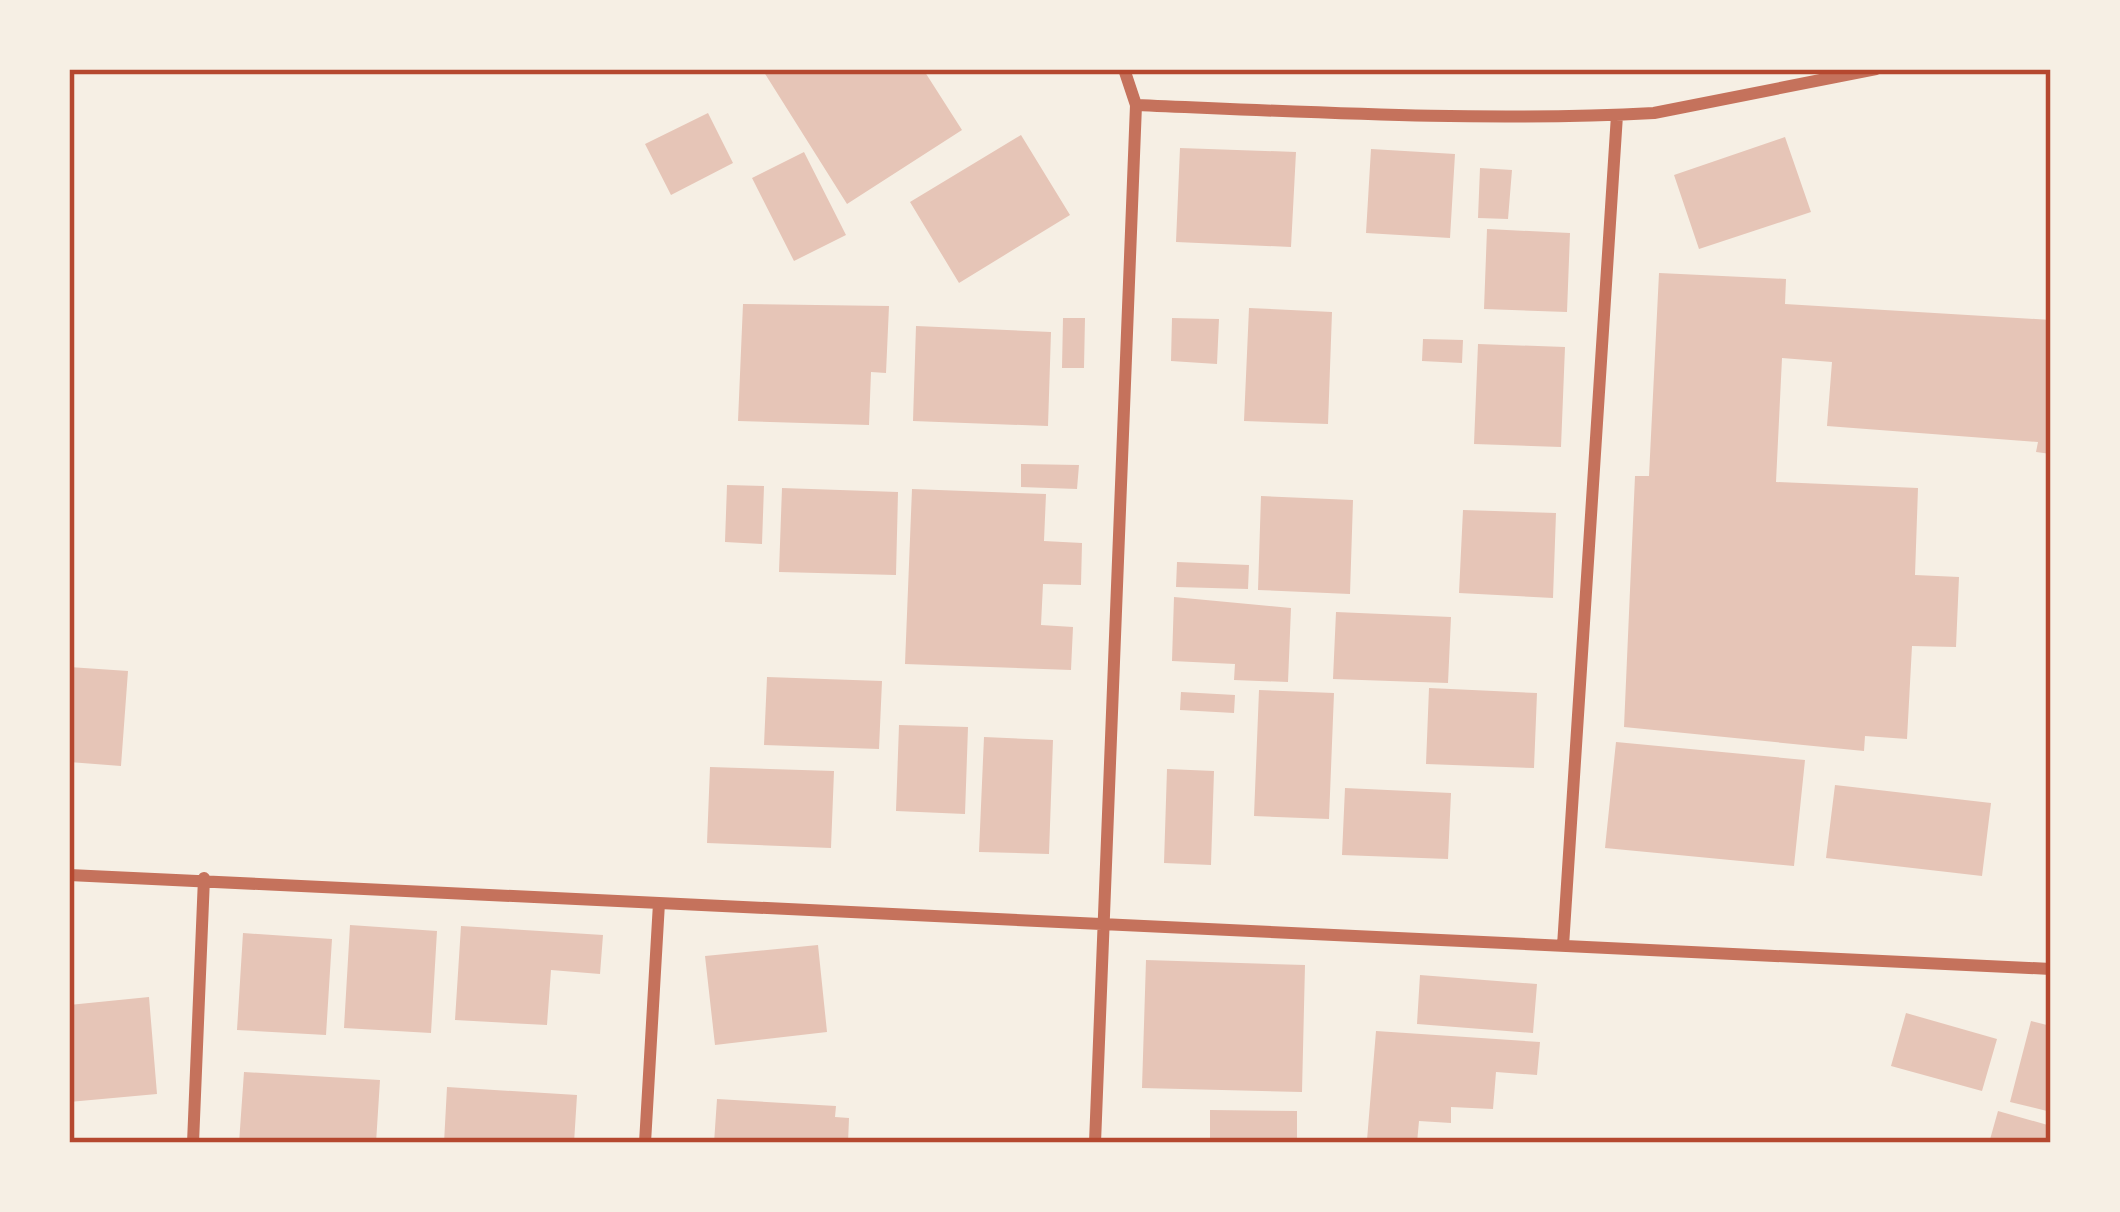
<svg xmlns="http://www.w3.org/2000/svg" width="2120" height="1212" font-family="'Fira Sans Condensed',sans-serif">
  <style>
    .building { fill: #e6c5b7 }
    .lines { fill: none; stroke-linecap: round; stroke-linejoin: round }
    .minor { stroke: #c5725c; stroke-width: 12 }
    .neatline { fill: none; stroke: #b5482f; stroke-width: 4.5 }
  </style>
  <rect width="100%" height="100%" fill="#f6efe4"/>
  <path class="building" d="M 762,69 L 923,69 L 962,130 L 847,204 Z
    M 708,113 L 733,163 L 671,195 L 645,144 Z
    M 1021,135 L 1070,215 L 959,283 L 910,202 Z
    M 1785,137 L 1811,212 L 1699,249 L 1674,175 Z
    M 1180,148 L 1296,152 L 1291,247 L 1176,242 Z
    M 1371,149 L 1455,154 L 1450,238 L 1366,233 Z
    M 804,152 L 846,235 L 794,261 L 752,178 Z
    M 1480,168 L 1512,170 L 1508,219 L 1478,218 Z
    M 1487,229 L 1570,233 L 1567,312 L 1484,309 Z
    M 1659,273 L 1786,279 L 1785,304 L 2051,320 L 2051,454 L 2036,452 L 2038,442 L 1827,426 L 1832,362 L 1782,358 L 1776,482 L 1918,488 L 1915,575 L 1959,577 L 1956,647 L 1912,646 L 1907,739 L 1865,736 L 1864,751 L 1624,727 L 1635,476 L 1649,476 Z
    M 743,304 L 889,306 L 886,373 L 871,372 L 869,425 L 738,421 Z
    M 1249,308 L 1332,312 L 1328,424 L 1244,421 Z
    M 1063,318 L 1085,318 L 1084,368 L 1062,368 Z
    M 1172,318 L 1219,319 L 1217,364 L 1171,361 Z
    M 916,326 L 1051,332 L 1048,426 L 913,421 Z
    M 1423,339 L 1463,340 L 1462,363 L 1422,361 Z
    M 1478,344 L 1565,347 L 1561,447 L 1474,444 Z
    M 1021,464 L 1079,465 L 1077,489 L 1021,487 Z
    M 727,485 L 764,486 L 762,544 L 725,542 Z
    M 782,488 L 898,492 L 896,575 L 779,572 Z
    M 912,489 L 1046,494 L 1044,541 L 1082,543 L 1081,585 L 1043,584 L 1041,625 L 1073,627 L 1071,670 L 905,664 Z
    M 1261,496 L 1353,500 L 1350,594 L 1258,590 Z
    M 1463,510 L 1556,513 L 1553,598 L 1459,593 Z
    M 1177,562 L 1249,565 L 1248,589 L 1176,587 Z
    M 1174,597 L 1291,608 L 1288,682 L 1234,680 L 1235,664 L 1172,661 Z
    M 1336,612 L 1451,617 L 1448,683 L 1333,679 Z
    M 69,667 L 128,671 L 121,766 L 69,762 Z
    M 767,677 L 882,681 L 879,749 L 764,745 Z
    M 1429,688 L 1537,693 L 1534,768 L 1426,764 Z
    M 1259,690 L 1334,693 L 1329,819 L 1254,816 Z
    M 1181,692 L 1235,695 L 1234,713 L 1180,710 Z
    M 899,725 L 968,727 L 965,814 L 896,811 Z
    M 984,737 L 1053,740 L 1049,854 L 979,852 Z
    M 1616,742 L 1805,760 L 1794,866 L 1605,848 Z
    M 710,767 L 834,771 L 831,848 L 707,843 Z
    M 1167,769 L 1214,771 L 1211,865 L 1164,863 Z
    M 1835,785 L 1991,803 L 1982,876 L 1826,858 Z
    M 1345,788 L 1451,793 L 1448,859 L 1342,855 Z
    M 350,925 L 437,931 L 431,1033 L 344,1028 Z
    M 461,926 L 603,935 L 600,974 L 551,970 L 547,1025 L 455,1020 Z
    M 243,933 L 332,939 L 326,1035 L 237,1030 Z
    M 818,945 L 827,1032 L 715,1045 L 705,956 Z
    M 1146,960 L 1305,965 L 1302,1092 L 1142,1088 Z
    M 1420,975 L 1537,984 L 1533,1033 L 1417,1024 Z
    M 149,997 L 157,1094 L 69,1102 L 69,1005 Z
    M 1906,1013 L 1997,1039 L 1982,1091 L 1891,1066 Z
    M 2031,1021 L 2051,1026 L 2051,1112 L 2010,1102 Z
    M 1376,1031 L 1540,1042 L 1537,1075 L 1496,1072 L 1493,1109 L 1451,1107 L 1451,1123 L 1419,1121 L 1417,1143 L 1367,1140 Z
    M 244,1072 L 380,1080 L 376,1143 L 239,1143 Z
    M 447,1087 L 577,1095 L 574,1143 L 444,1143 Z
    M 717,1099 L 836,1106 L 835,1117 L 849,1118 L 848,1143 L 714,1143 Z
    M 1210,1110 L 1297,1111 L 1297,1143 L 1210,1143 Z
    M 1998,1111 L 2051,1126 L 2051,1143 L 1989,1143 Z"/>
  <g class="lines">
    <path class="minor" d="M 1136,105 C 1309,112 1481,122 1654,113 L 1876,69
      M 69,875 L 2051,969
      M 1563,946 L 1617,115
      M 193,1143 L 204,878
      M 645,1143 L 659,903
      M 1095,1143 L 1136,105 L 1124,69"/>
  </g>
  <rect width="2120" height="1212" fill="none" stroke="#f6efe4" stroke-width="144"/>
  <rect x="72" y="72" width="1976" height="1068" class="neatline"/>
</svg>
